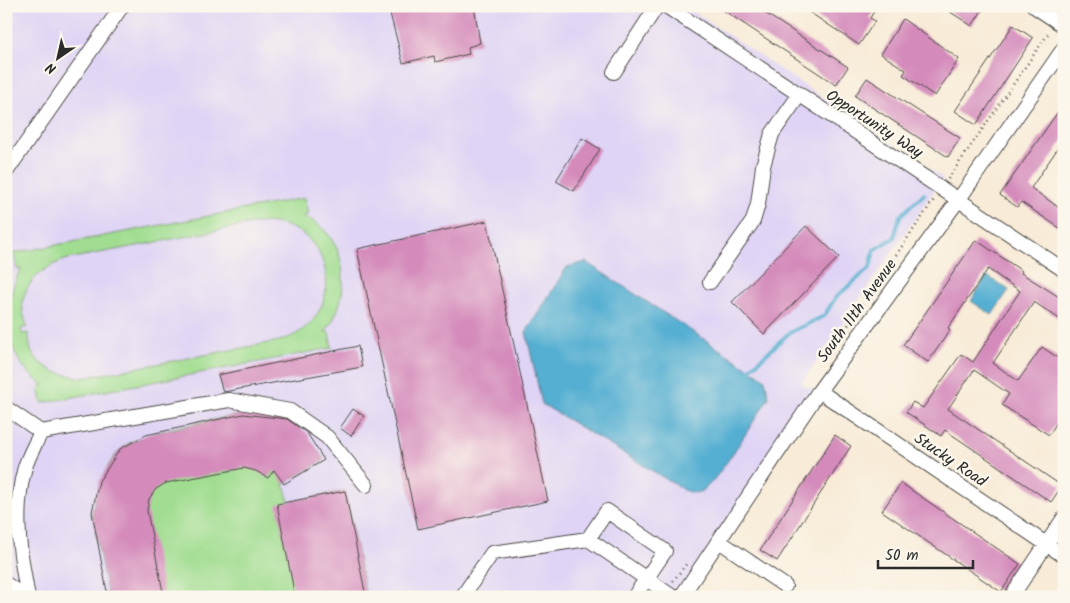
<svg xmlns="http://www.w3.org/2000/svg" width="1070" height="603" font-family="Kalam,sans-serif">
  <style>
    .built { fill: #dfd4f5 }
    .green { fill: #a1dd91; stroke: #66845e; fill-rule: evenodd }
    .water { fill: #54afd2; stroke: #406d7e }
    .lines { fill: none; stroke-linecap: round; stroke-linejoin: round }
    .stream { stroke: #54afd2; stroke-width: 4 }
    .building { fill: #d48abb }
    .minor-casing { stroke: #4a4845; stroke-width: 16 }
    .path { stroke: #4a4845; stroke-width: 2.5; stroke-dasharray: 1 4; stroke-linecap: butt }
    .minor { stroke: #fff; stroke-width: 14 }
    .labels { text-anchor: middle; stroke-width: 5; stroke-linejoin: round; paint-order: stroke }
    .street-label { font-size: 16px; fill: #2b2b2b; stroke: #fbf7ec }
  </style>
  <rect width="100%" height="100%" fill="#fbf7ec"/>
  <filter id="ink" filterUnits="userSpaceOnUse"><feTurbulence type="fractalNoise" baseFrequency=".02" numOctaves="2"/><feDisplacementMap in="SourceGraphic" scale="10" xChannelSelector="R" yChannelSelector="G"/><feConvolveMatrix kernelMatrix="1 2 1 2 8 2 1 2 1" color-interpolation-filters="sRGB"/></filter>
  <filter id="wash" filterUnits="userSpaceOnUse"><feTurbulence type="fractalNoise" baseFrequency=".0096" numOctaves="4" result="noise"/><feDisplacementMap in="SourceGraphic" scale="20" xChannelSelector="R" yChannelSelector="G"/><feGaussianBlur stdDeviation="1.12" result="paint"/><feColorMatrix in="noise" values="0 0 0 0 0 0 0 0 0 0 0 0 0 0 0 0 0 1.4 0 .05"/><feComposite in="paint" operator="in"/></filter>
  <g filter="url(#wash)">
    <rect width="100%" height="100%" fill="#f8ebd7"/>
    <path class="built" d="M 6,6 L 685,6 L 943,178 L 801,384 L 819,391 L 680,597 L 6,597 Z"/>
    <path class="green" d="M 304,198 L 308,214 L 303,216 C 349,234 354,297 325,332 L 329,332 L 332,348 L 42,403 L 39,387 L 44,385 C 3,361 0,307 21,269 L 17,269 L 14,253 ZM 257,223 C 335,215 354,320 279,341 L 82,378 L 55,372 L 39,362 L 31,351 L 28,333 L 22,334 L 21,329 L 27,327 C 25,319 21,308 23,300 C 28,278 48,265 68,259 Z
      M 243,414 C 293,419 296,417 324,460 L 284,484 L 289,502 L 345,491 L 366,597 L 108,597 L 95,530 L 133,523 L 130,511 L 91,517 C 96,492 102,471 119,451 C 135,431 216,420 243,414 Z"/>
    <path class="water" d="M 586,262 L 765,379 L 769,397 C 758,414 716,484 702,491 C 695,494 691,493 684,490 L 542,404 L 526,332 L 567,267 Z
      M 987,276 L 1009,290 L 992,315 L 971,301 Z"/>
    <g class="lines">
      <path class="stream" d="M 750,369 L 789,333 L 824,316 L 836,297 L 870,268 L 874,250 L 894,238 L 900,216 L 924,194"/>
    </g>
    <g id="blocks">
      <path class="building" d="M 388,6 L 474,6 L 480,43 L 468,47 L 469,54 L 435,62 L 434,56 L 403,63 Z
        M 717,6 L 754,6 L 848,67 L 836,85 Z
        M 800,6 L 877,6 L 870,18 L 875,21 L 859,45 Z
        M 941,6 L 985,6 L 972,26 Z
        M 903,19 L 959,59 L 935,96 L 903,75 L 906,70 L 881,54 Z
        M 1013,25 L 1033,38 L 976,125 L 955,111 Z
        M 867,78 L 960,138 L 948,157 L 855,96 Z
        M 1064,103 L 1064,139 L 1031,188 L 1064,211 L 1064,231 L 1021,202 L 1017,207 L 1000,195 Z
        M 582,138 L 600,149 L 574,191 L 556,181 Z
        M 487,221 L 548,501 L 418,529 L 357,249 Z
        M 806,226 L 839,257 L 764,334 L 732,302 Z
        M 976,240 L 1022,271 L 1021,273 L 1064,300 L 1064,322 L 1034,302 L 993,363 L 1018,381 L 1042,347 L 1064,362 L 1064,411 L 1049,435 L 1002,405 L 1009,394 L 974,370 L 948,409 L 1062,486 L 1051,502 L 945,430 L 941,436 L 906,412 L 913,402 L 923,408 L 961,354 L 973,362 L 1020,291 L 988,269 L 948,328 L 950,330 L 928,362 L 903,345 Z
        M 358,346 L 362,367 L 223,392 L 218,375 Z
        M 353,409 L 364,416 L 351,436 L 340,428 Z
        M 243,414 L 287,419 L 307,433 L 324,460 L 284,484 L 274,470 L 268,478 L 256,471 L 244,468 L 166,483 L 156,489 L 149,499 L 147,511 L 164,597 L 108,597 L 92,512 L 99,481 L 120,449 L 146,435 Z
        M 835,435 L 851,446 L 777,561 L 760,550 Z
        M 901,483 L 1020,564 L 1001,592 L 882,511 Z
        M 345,491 L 366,597 L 295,597 L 277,504 Z"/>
    </g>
  </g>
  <g filter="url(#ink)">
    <use href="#blocks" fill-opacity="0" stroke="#4a4845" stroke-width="1"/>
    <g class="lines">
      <defs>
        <path id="minor" d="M 666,6 L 1064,270
          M 1034,6 L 1064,26
          M 614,72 L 657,6
          M 6,172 L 122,6
          M 710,282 L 753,221 L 758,204 L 763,166 L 772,134 L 800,94
          M 819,391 L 1064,556
          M 6,408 L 41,432 C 35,445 27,458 24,471 C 13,513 20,555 28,597
          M 41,432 L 229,400 L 290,411 L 327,437 L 366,485
          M 588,539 L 607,511 L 665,551 L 634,597
          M 719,541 L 785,586
          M 6,584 L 25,597
          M 462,597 L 492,553 L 588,539 L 673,597
          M 681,597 L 819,391 L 959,199 L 1064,48
          M 1011,597 L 1064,518"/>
      </defs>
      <use href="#minor" class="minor-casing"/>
      <path class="path" d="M 948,179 L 1050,31
        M 834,346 L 935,198
        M 673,581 L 688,562"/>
      <use href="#minor" class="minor"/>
    </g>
  </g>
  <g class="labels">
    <g class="street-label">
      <text transform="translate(875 123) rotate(33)" y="6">Opportunity Way</text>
      <text transform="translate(856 310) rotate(-54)" y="6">South 11th Avenue</text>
      <text transform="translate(951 459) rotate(34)" y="6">Stucky Road</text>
    </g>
  </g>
  <rect width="1070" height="603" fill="none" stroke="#fbf7ec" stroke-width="25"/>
  <g transform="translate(58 58) rotate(214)" stroke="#fbf7ec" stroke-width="4" paint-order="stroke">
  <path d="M0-4L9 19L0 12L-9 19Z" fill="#2b2b2b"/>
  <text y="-8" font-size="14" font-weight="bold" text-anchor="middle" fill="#2b2b2b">N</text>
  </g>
  <path d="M878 560v8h95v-8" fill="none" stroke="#2b2b2b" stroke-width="2.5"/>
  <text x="885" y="560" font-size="15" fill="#2b2b2b" stroke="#fbf7ec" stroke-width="4" paint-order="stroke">50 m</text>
</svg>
